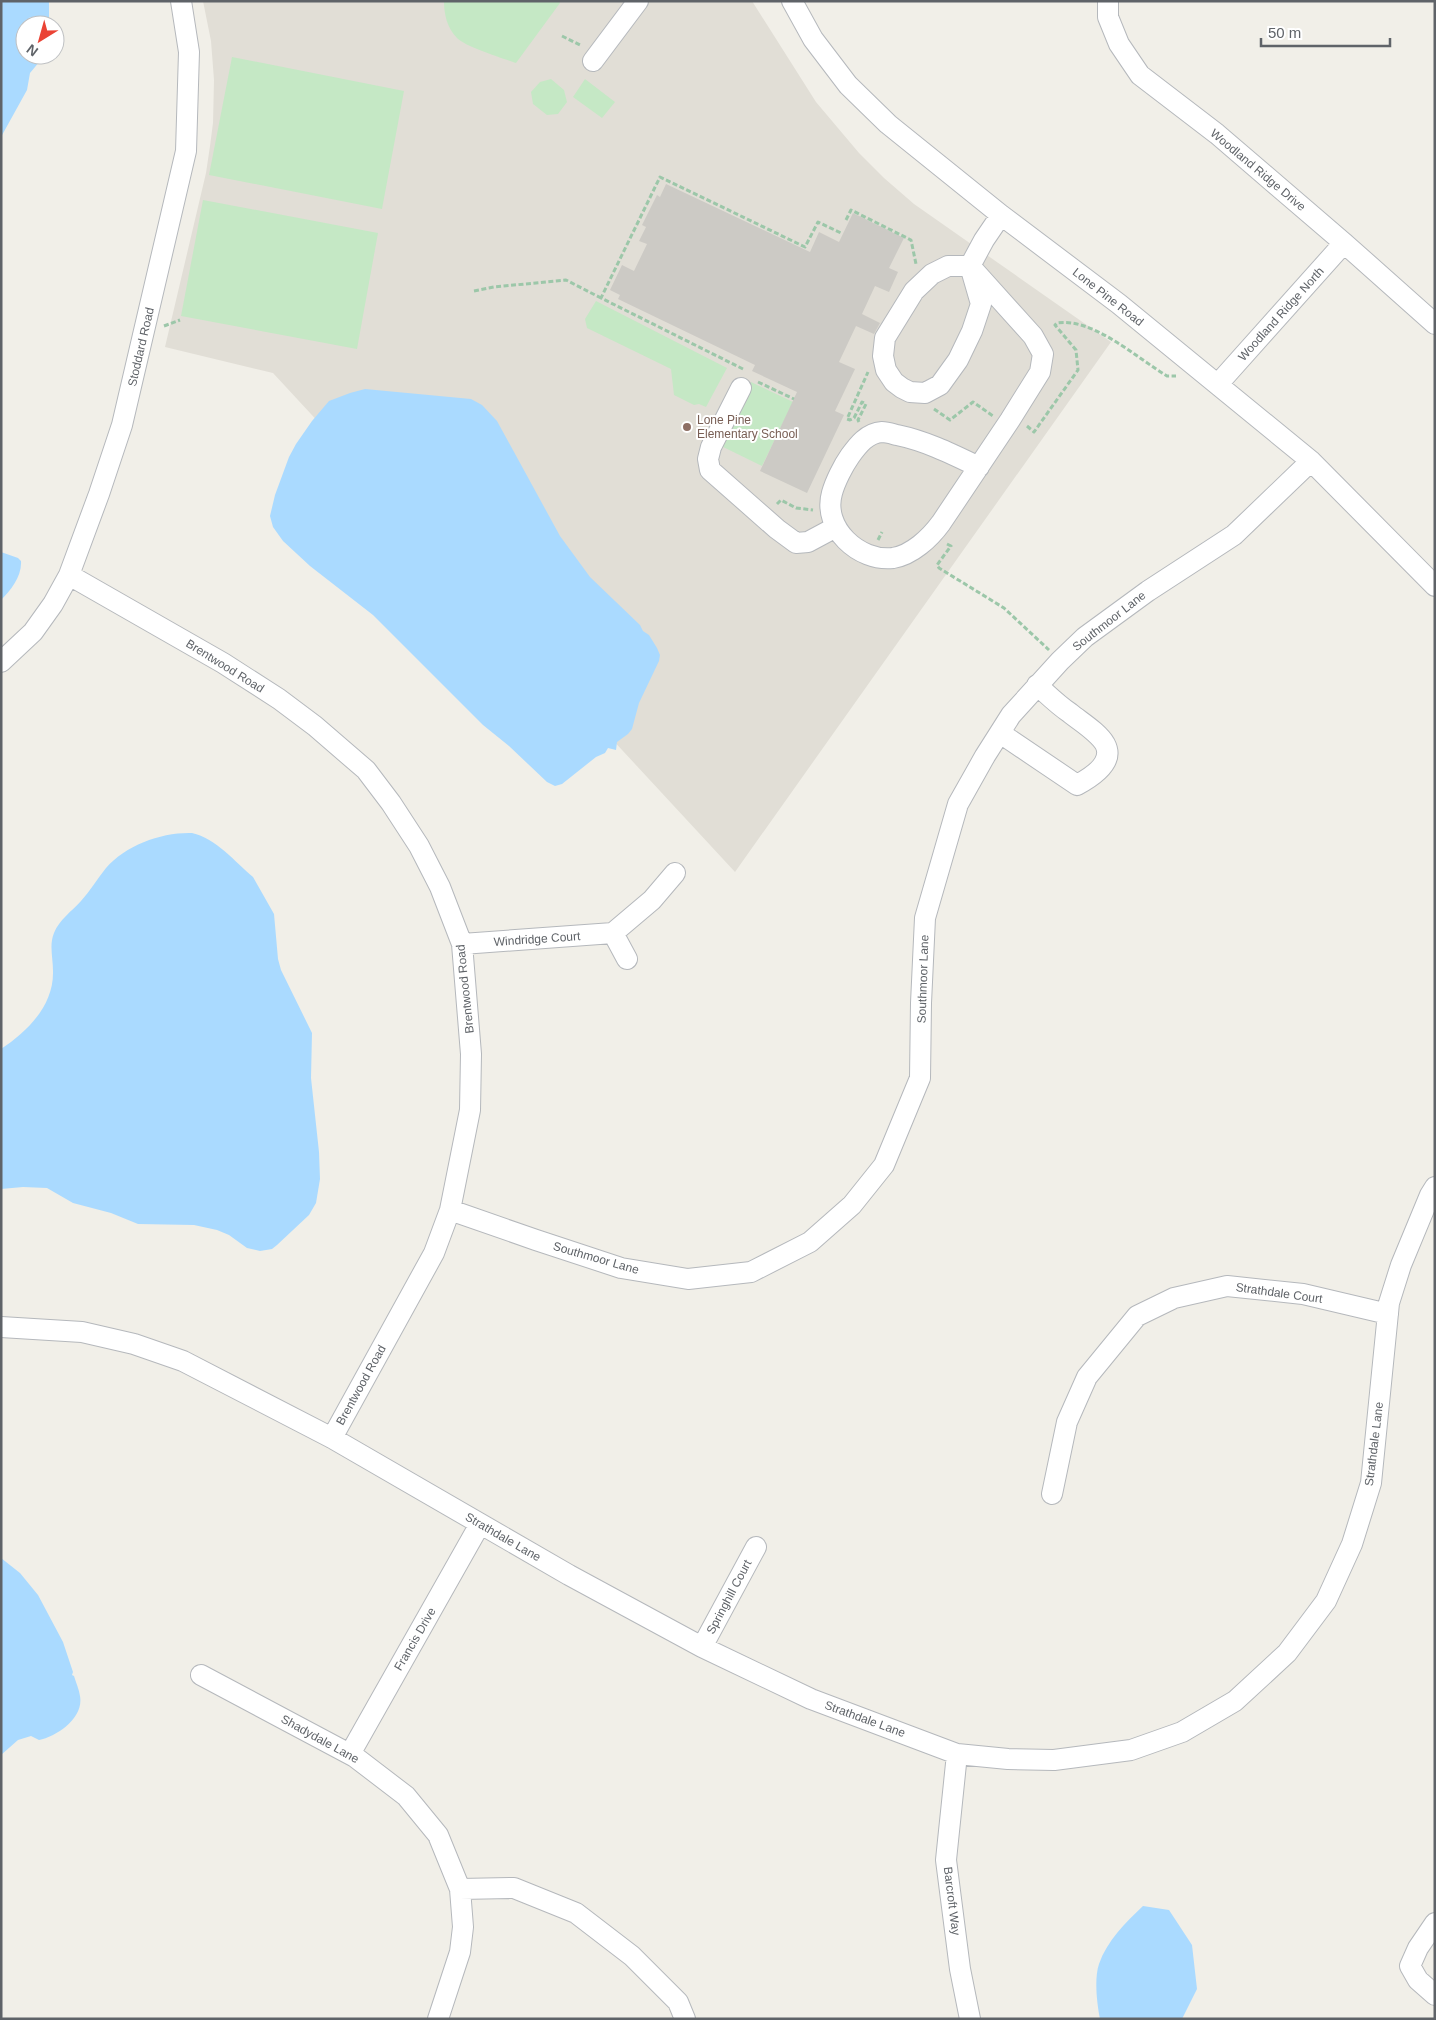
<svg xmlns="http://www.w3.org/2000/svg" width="1436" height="2020" font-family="Helvetica,sans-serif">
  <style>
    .education { fill: #e1ded6 }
    .green { fill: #c5e8c5 }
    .water { fill: #aadaff }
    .building { fill: #cccac5 }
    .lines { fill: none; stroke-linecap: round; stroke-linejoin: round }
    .minor-casing { stroke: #b5b8bc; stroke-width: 22 }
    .path { stroke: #9cc7a9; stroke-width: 3; stroke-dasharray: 5 2.5; stroke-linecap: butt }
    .minor { stroke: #fff; stroke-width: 20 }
    .education-dot { fill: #8d6e63; stroke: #fff; stroke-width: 2 }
    .labels { text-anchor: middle; stroke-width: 4; stroke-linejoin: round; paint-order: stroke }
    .street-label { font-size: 12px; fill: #5f6368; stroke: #fff }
    .education-label { font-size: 12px; fill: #785e54; stroke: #fff; text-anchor: start }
  </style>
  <rect width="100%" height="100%" fill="#f1efe8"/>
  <path class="education" d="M 203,1 L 752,1 L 816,102 L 859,153 L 884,178 L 914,204 L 1111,342 L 735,872 L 273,373 L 165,347 L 206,173 L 210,146 L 213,123 L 214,80 L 211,41 Z"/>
  <path class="green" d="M 444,1 L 559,1 L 560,3 L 516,63 C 502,58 466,47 457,38 C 447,28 444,14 444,1 Z
    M 232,57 L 404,91 L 382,209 L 209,175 Z
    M 551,79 L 564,90 L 567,102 L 558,114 L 547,115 L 533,104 L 531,92 L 540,82 Z
    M 585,79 L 615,102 L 602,118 L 573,97 Z
    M 203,200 L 378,233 L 357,349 L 181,316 Z
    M 596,301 L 727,368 L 706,407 L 699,404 L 694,405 L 674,395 L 671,369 L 587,328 L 585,319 Z
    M 751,382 L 793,402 L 762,466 L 719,445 Z"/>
  <path class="water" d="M 49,1 L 49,25 L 25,25 L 25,55 L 45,55 L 30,73 L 27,90 L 1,137 L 1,2 Z
    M 365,389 L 471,399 L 482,405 L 497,421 L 560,536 L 590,577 L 640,625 L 643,631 L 649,635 L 657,648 L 660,655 L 659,661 L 639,703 L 632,729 L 628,734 L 617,742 L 616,750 L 608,748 L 605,753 L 596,757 L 562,784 L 555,786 L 547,782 L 509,746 L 483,725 L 373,615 L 310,566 L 283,541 L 273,527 L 270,516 L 275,495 L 289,457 L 296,444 L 312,421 L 329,401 L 350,393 Z
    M 1,552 L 18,558 L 21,561 C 22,576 11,590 1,600 Z
    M 192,833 C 216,838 235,862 253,877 L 274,914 L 278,959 L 281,970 L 312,1033 L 311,1078 L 319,1152 L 320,1179 L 316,1203 L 309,1215 L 277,1245 L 272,1249 L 260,1251 L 247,1248 L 229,1235 L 217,1230 L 194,1225 L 138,1224 L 111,1213 L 73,1203 L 47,1188 L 23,1187 L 1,1189 L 1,1049 C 28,1031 54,1005 53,971 C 53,958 49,945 54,933 C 59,920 72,911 81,901 C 90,891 97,879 106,868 C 126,845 162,832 192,833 Z
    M 1,1558 L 20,1573 L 38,1595 L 63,1642 L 73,1672 L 72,1675 L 74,1676 C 76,1683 79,1689 80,1696 C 84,1718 57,1736 39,1740 L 31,1736 L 18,1740 L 1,1755 Z
    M 1143,1906 L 1169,1910 L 1192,1945 L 1197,1989 L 1182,2019 L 1100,2019 C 1097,2004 1094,1979 1099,1964 C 1107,1941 1125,1923 1143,1906 Z"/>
  <path class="building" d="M 666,184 L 810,252 L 819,232 L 839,242 L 853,213 L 904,238 L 889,268 L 898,272 L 889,292 L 875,286 L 862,314 L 880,323 L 874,334 L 856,326 L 839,362 L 855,369 L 835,411 L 844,415 L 807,493 L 760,471 L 797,392 L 752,371 L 755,365 L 618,299 L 620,295 L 610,290 L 622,265 L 634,271 L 647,244 L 639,241 L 646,227 L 642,225 L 657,195 L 660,197 Z"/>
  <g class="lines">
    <defs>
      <path id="minor" d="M 792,1 L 813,39 L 848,85 L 888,124 L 1001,215 L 1119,304 L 1311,461 L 1435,586
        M 1108,1 L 1108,17 L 1119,44 L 1140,75 L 1217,134 L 1344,243 L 1435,324
        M 593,61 L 638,1
        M 1218,384 L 1344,243
        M 741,388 L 711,447 L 708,459 L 710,470 L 777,529 L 796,543 L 808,542 L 836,527
        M 979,467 C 952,454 926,441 897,435 C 893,434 887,432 882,432 C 867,433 858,445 850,456 C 843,466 835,482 832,493 C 822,528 859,562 893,558 C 912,555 930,538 941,523 L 1010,420 L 1040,372 L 1043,354 L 1033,336 L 970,266 L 948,266 L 932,274 L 914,291 L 885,338 L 883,356 L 886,370 L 894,382 L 902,388 L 910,392 L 925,393 L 940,385 L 958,360 L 972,331 L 981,304 L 970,266 L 984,240 L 1001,215
        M 69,575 L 223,663 L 279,699 L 315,726 L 366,770 L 391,803 L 419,846 L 440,887 L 462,944 L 471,1054 L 470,1110 L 450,1210 L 434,1253 L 332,1438
        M 1,662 L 33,632 L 53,604 L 69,575 L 99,494 L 122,425 L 186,151 L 189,52 L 181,1
        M 1000,733 L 1077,785 C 1090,778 1115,763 1105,744 C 1098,732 1081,722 1070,713 C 1058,705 1048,695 1037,685
        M 613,933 L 627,959
        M 462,944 L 613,933 L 652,900 L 675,873
        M 450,1210 L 536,1240 L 621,1268 L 688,1279 L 751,1272 L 810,1242 L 852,1205 L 884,1165 L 920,1078 L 921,1003 L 925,918 L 958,804 L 985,756 L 1011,715 L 1060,661 L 1085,637 L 1148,591 L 1234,535 L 1311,461
        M 1,1327 L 82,1332 L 134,1344 L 183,1361 L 332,1438 L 569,1575 L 702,1647 L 811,1699 L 957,1754 L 1008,1759 L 1054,1760 L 1131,1750 L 1182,1732 L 1235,1701 L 1287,1653 L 1326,1601 L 1352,1544 L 1371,1483 L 1389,1303 L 1401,1265 L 1430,1195 L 1435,1187
        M 1052,1494 L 1067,1422 L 1087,1377 L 1137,1316 L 1174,1298 L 1227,1286 L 1303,1294 L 1388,1314
        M 702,1647 L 756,1547
        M 201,1675 L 355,1757 L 406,1796 L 438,1835 L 460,1889 L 463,1927 L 460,1952 L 438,2019
        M 350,1754 L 480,1524
        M 957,1754 L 946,1860 L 960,1969 L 970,2019
        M 460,1889 L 514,1888 L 576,1913 L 632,1956 L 678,2002 L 685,2019
        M 1435,1923 L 1418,1948 L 1410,1966 L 1418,1980 L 1435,1995"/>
    </defs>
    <use href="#minor" class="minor-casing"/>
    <path class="path" d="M 562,36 L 582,46
      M 846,220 L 851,210 L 911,240 L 916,264
      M 474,291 L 494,287 L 566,280 L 601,298
      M 164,326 L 180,320
      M 743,369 L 601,298 L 660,177 L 805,247 L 818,222 L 841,233
      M 758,382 L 794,399
      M 934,409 L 950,420 L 973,402 L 993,416
      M 859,422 L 858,420 L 866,404 L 862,402 L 854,418 L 850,420 L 847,419 L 868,372
      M 1027,426 L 1034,432 L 1078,370 L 1076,350 L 1055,325 L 1057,323 C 1092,317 1137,358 1167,376 L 1176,376
      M 777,504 L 781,500 L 796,508 L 813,510
      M 878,540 L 882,532
      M 947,544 L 951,546 L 937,565 L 939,568 L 1004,608 L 1049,650"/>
    <use href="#minor" class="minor"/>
  </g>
  <circle class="education-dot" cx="687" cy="427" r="5"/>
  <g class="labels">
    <g class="street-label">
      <text transform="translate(1258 170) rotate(40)" y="4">Woodland Ridge Drive</text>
      <text transform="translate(1108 297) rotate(38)" y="4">Lone Pine Road</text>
      <text transform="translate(1281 314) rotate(-48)" y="4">Woodland Ridge North</text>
      <text transform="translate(141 347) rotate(-77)" y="4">Stoddard Road</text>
      <text transform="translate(1109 621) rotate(-38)" y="4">Southmoor Lane</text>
      <text transform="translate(225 666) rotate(32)" y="4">Brentwood Road</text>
      <text transform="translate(537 939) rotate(-4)" y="4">Windridge Court</text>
      <text transform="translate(923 979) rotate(-88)" y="4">Southmoor Lane</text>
      <text transform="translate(465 989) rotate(-96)" y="4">Brentwood Road</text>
      <text transform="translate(596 1258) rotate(16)" y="4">Southmoor Lane</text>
      <text transform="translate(1279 1293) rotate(8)" y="4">Strathdale Court</text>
      <text transform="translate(361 1385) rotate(-61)" y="4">Brentwood Road</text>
      <text transform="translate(1374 1444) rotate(-83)" y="4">Strathdale Lane</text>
      <text transform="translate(503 1537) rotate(30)" y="4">Strathdale Lane</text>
      <text transform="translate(729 1597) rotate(-62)" y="4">Springhill Court</text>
      <text transform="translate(415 1639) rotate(-60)" y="4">Francis Drive</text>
      <text transform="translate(865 1719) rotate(20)" y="4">Strathdale Lane</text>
      <text transform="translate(320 1739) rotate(29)" y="4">Shadydale Lane</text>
      <text transform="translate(952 1901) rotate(83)" y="4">Barcroft Way</text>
    </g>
    <g class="education-label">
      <text x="697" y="424">Lone Pine<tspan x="697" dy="14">Elementary School</tspan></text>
    </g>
  </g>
  <rect width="1436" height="2020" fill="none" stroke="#5f6368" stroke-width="5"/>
  <g transform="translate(40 40) rotate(217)"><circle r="24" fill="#ffffff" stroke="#bfc1c3"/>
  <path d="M0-4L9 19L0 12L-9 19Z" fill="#ea4335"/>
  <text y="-8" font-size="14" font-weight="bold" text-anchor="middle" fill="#5f6368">N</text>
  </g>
  <path d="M1261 38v8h129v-8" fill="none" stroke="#5f6368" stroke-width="2.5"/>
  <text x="1268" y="38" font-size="15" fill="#5f6368" stroke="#ffffff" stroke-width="4" paint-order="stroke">50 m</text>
</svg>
